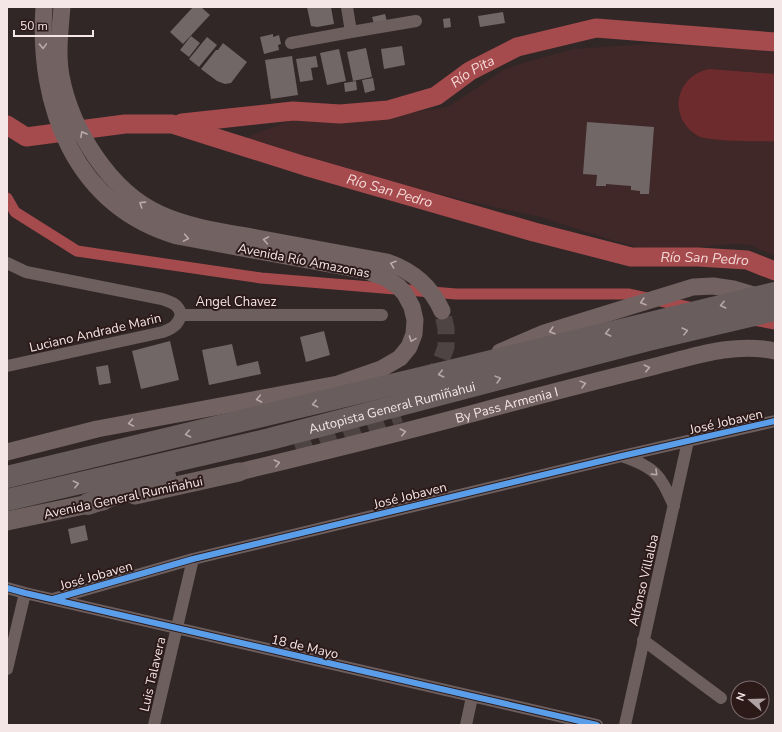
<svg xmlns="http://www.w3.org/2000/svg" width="782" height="732" font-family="'Nunito Sans',sans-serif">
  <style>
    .built { fill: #3f2827 }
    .green { fill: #6e2b2d }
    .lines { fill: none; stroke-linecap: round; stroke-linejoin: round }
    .canal { stroke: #a64b4d; stroke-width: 11 }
    .river { stroke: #a64b4d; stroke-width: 19 }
    .building { fill: #716767 }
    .secondary-tunnel { stroke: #4f4444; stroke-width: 17; stroke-dasharray: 17 8; stroke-linecap: butt }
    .street { stroke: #6e5f5f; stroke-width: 12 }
    .secondary { stroke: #726262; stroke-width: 17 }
    .primary { stroke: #6e605f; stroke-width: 19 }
    .highway { stroke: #695d5d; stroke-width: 22 }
    .cycleway-casing { stroke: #2c1a19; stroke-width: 8 }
    .cycleway { stroke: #5a9eea; stroke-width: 6 }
    .oneway { stroke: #baabab }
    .oneway2 { stroke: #b5a8a8 }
    .oneway3 { stroke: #b8a9a9 }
    .labels { text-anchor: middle; stroke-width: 4; stroke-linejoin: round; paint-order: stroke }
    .street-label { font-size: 13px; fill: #f4e6e6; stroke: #2c1a19 }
    .water-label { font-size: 14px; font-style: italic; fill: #f4d8d6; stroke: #2c1a19 }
  </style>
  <rect width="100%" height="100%" fill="#322727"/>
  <path class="built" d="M 647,44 L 752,49 L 775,53 L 775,256 L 750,245 L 733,244 L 652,251 L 615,241 L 540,217 L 358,176 L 245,147 L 240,140 L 297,118 L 347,122 L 448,107 L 503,70 L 523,63 L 573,49 Z"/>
  <path class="green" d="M 709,69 L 775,74 L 775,141 C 764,142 706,141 698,136 C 667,118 675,76 709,69 Z"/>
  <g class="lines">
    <path class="canal" d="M 7,198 L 15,212 L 77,251 L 261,278 L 456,294 L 628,294 L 693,308
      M 753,320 L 775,324"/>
    <g class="river">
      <path id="s1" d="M 182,123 L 293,111 L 340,114 L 388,110 L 436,96 L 470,71 L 517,47 L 596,28 L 775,42"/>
      <path id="s2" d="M 7,125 L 26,137 L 125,124 L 172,124 L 305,166 L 534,232 L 631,257 L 698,257 L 747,260 L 775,271"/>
    </g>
  </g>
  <path class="building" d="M 193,7 L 201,7 L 210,15 L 183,44 L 170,32 Z
    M 307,7 L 331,7 L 334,24 L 317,27 L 311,26 Z
    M 503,12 L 505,23 L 480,27 L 478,16 Z
    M 385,14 L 387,22 L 374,24 L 372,17 Z
    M 450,18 L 451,27 L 444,28 L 443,19 Z
    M 273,34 L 273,37 L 279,35 L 281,44 L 278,45 L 279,50 L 264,54 L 260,37 Z
    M 191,36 L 200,43 L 189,57 L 180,50 Z
    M 207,37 L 217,45 L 199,67 L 189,59 Z
    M 223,43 L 247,62 L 231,83 L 225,84 L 217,81 L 201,69 L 216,50 L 218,50 Z
    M 402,46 L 405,65 L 384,69 L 381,49 Z
    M 366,48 L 372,77 L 353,81 L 347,52 Z
    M 339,49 L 346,81 L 327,85 L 320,53 Z
    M 292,56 L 298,95 L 271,99 L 265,60 Z
    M 316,56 L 318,67 L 311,68 L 313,80 L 300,82 L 296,59 Z
    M 373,78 L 375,90 L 365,93 L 362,80 Z
    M 356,81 L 357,90 L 345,92 L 344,83 Z
    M 587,122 L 654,127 L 649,194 L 640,194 L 640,191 L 631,190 L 631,186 L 606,184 L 606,186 L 596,186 L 597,175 L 583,174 Z
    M 324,331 L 330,355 L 306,362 L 300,337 Z
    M 170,341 L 179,380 L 141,389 L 132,351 Z
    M 232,344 L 237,366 L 258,361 L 261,374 L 209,385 L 202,350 Z
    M 108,365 L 111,383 L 99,385 L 96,367 Z
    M 85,525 L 88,540 L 71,544 L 68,529 Z"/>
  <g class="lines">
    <path class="secondary-tunnel" d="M 433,382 L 446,347 L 446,328 L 442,311
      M 297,452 L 400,414"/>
    <path class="street" d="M 347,7 L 351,32 L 416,21
      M 291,43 L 351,32
      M 7,263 L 26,272 L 162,299 C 171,302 179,304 181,315
      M 181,315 L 382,315
      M 7,366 L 163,332 C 173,328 178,325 181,315
      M 622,456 C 656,468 659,473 674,506
      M 7,588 L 25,593 L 597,725
      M 53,599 L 193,559 L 622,456 L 775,421
      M 643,640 L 721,698
      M 7,669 L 25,593
      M 154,725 L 193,559
      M 466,725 L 472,697
      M 625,725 L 688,441"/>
    <g class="secondary">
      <path d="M 62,7 C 60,30 57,54 61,76 C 71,129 110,192 160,214 C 191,228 224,232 257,238 C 300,246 344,254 387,262 C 413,271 431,286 442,311"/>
      <path d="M 500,352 L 544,333 L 693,287 L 713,286 L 733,289 L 760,297"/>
      <path d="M 7,452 L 97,429 L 338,384 L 381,369 L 400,358 L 409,347 L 414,334 L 415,320 L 412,307 L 405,294 L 399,287 L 386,278 L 367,271 L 177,236 C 75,206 37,106 44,7"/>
      <path id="s3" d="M 239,472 C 322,452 406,432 489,409 C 545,394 600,380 656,366 C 695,356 735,342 775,351"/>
    </g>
    <path class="primary" d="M 135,495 L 239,472
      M 7,521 L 103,501"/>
    <g class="highway">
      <path d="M 7,477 L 775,293"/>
      <path id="s4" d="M 7,500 L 270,439 L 648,340 L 775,310"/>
      <path d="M 88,504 L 165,476"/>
    </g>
    <defs>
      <path id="cycleway" d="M 7,588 L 25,593 L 597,725
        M 53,599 L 193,559 L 622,456 L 775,421"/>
    </defs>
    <use href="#cycleway" class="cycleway-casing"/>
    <use href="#cycleway" class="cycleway"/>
  </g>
  <defs><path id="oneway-chevron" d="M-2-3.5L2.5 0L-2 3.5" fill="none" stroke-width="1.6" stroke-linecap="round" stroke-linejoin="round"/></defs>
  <g class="oneway">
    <use href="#oneway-chevron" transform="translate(43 46) rotate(88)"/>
    <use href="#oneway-chevron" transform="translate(83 134) rotate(-119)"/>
    <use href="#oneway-chevron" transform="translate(142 204) rotate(-147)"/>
    <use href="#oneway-chevron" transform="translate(186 238) rotate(10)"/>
    <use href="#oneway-chevron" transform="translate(266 240) rotate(-170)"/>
    <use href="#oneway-chevron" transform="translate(393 264) rotate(-161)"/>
    <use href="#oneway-chevron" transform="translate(643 302) rotate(162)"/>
    <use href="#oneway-chevron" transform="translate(552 331) rotate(163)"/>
    <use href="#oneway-chevron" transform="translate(412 339) rotate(110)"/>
    <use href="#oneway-chevron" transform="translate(647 368) rotate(-13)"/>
    <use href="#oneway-chevron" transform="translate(583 384) rotate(-15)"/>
    <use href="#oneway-chevron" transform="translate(259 399) rotate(169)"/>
    <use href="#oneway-chevron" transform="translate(131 423) rotate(170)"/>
    <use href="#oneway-chevron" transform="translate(403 432) rotate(-14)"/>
    <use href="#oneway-chevron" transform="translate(277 463) rotate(-14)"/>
  </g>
  <g class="oneway2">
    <use href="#oneway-chevron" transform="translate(723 305) rotate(167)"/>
    <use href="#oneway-chevron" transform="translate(685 331) rotate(-14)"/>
    <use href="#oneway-chevron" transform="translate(608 333) rotate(166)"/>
    <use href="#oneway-chevron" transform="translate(441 374) rotate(167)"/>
    <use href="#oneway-chevron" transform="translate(498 379) rotate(-15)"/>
    <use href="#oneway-chevron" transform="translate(315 404) rotate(167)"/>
    <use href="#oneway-chevron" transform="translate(188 434) rotate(167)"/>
    <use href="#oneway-chevron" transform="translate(76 484) rotate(-13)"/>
  </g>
  <use class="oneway3" href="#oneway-chevron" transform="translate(655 473) rotate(44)"/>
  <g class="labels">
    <g class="street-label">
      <text transform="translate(304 260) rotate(11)" y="5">Avenida Río Amazonas</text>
      <text x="236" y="306">Angel Chavez</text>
      <text transform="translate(95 332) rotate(-13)" y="5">Luciano Andrade Marin</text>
      <text dy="5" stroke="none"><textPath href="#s3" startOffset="276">By Pass Armenia I</textPath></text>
      <text dy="5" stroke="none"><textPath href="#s4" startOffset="396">Autopista General Rumiñahui</textPath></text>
      <text transform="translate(726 421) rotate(-13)" y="5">José Jobaven</text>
      <text transform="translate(410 495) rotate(-14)" y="5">José Jobaven</text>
      <text transform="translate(123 497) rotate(-12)" y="5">Avenida General Rumiñahui</text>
      <text transform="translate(96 575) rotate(-16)" y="5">José Jobaven</text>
      <text transform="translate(643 580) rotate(-77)" y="5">Alfonso Villalba</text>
      <text transform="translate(305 646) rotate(13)" y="5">18 de Mayo</text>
      <text transform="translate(152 674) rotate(-77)" y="5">Luis Talavera</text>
    </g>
    <g class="water-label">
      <text dy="5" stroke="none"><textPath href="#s1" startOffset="301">Río Pita</textPath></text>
      <text dy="5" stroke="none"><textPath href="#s2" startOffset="397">Río San Pedro</textPath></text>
      <text dy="5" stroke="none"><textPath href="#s2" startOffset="721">Río San Pedro</textPath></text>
    </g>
  </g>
  <rect width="782" height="732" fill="none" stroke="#f4e6e6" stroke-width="16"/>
  <g transform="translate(750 700) rotate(290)"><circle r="19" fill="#2c1a19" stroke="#7c6c6b"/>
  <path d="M0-3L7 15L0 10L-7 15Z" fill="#b0a3a3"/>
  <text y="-6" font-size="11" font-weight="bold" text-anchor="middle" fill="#f4e6e6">N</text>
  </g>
  <path d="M14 30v6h79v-6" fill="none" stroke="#f4e6e6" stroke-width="2"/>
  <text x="20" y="30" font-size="12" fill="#f4e6e6" stroke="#2c1a19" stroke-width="3" paint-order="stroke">50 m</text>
</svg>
